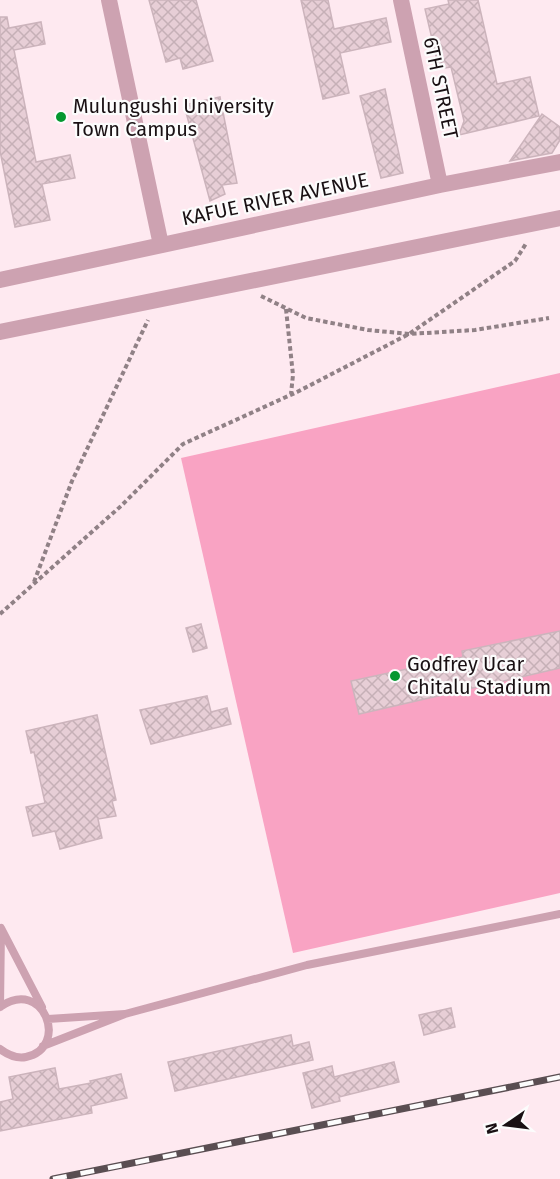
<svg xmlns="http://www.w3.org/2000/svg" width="560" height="1179" font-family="'Fira Sans',sans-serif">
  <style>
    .pitch { fill: #f9a3c3 }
    .building { fill: url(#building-cross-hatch); stroke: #ccb4bc; stroke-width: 1.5 }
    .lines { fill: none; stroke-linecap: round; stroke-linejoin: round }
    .path { stroke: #908186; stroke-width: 4; stroke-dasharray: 4.5 3; stroke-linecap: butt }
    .lane { stroke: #cda2b1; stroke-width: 8 }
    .street { stroke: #cda2b1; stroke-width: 16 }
    .rail-casing { stroke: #5a4e52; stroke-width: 7 }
    .rail { stroke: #fcfcfc; stroke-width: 4.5; stroke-dasharray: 14; stroke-linecap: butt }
    .poi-dot { fill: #049830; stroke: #fcfcfc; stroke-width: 2 }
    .labels { text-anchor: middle; stroke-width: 4.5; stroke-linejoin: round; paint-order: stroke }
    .street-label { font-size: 20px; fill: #191013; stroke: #fcfcfc }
    .poi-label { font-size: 20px; fill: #191013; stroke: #fcfcfc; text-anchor: start }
  </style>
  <defs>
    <pattern id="building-cross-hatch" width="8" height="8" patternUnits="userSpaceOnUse" patternTransform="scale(1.5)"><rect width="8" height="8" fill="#e7ced6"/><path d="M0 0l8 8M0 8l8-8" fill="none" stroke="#c6b0b7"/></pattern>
  </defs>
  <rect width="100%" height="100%" fill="#fee9f0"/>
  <path class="pitch" d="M 560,373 L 560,893 L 293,953 L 181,458 Z"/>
  <path class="building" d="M 149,0 L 196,0 L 213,61 L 183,69 L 180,58 L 166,62 Z
    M 301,0 L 328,0 L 334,29 L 386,18 L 391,42 L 340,53 L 349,93 L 323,99 Z
    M 448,0 L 478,0 L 497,84 L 530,77 L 539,116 L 459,135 L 464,121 L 451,67 L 439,69 L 425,9 L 449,4 Z
    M 0,17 L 7,17 L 9,28 L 41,22 L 45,44 L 14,50 L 36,162 L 70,155 L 75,178 L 42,184 L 50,220 L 15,227 L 0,151 Z
    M 385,89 L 403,173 L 381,178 L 360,96 Z
    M 220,97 L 237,183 L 222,185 L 225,194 L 210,201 L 184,105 Z
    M 542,114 L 560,127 L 560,140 L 552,153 L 510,161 Z
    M 201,624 L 207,648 L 193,652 L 186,628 Z
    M 560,631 L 560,668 L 359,714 L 351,681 L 463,657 L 462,651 Z
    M 207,696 L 211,712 L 227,708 L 231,724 L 151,744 L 140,710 Z
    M 97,715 L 116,800 L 112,801 L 116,816 L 98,819 L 102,838 L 60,849 L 55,831 L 33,836 L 26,807 L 45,803 L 34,752 L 31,753 L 26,731 Z
    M 451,1008 L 455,1027 L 424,1035 L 419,1015 Z
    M 291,1035 L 293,1046 L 309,1042 L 313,1060 L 175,1091 L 168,1062 Z
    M 394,1062 L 399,1082 L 339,1097 L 340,1101 L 312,1108 L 303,1073 L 332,1066 L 334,1077 Z
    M 55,1068 L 59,1089 L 91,1083 L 90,1081 L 121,1074 L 127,1098 L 91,1106 L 92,1113 L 0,1131 L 0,1102 L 13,1099 L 9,1077 Z"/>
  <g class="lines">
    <path class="path" d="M 261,296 L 306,318 L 368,330 L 409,334 L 475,330 L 549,318
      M 286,309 L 293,375 L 291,394
      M 34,582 L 72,481 L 148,320
      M 0,614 L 121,506 L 183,444 L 297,392 L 409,334 L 515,261 L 527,242"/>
    <path class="lane" d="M 1,928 L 42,1007
      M 0,1007 C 44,976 70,1048 26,1057 C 16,1059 8,1055 0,1049
      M 0,1007 L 1,929
      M 125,1014 L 307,965 L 560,914
      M 43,1046 L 125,1014 L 48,1019"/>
    <path class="street" d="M 109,0 L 161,245
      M 401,0 L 440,185
      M 0,280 L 440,185 L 560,162
      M 0,332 L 560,218"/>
    <defs>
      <path id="rail" d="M 53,1179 L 560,1077"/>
    </defs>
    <use href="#rail" class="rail-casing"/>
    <use href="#rail" class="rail"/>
  </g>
  <g class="poi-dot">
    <circle cx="61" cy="117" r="6"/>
    <circle cx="395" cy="676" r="6"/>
  </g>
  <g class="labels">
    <g class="street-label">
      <text transform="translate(441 88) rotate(78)" y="7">6TH STREET</text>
      <text transform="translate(275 199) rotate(-12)" y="7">KAFUE RIVER AVENUE</text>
    </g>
    <g class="poi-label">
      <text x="73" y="113">Mulungushi University<tspan x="73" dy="23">Town Campus</tspan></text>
      <text x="407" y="671">Godfrey Ucar<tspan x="407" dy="23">Chitalu Stadium</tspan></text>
    </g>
  </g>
  <g transform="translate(506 1125) rotate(256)" stroke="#fcfcfc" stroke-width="4.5" paint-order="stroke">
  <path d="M0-4.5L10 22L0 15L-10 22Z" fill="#191013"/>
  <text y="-9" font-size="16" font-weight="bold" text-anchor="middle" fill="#191013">N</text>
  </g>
</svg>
